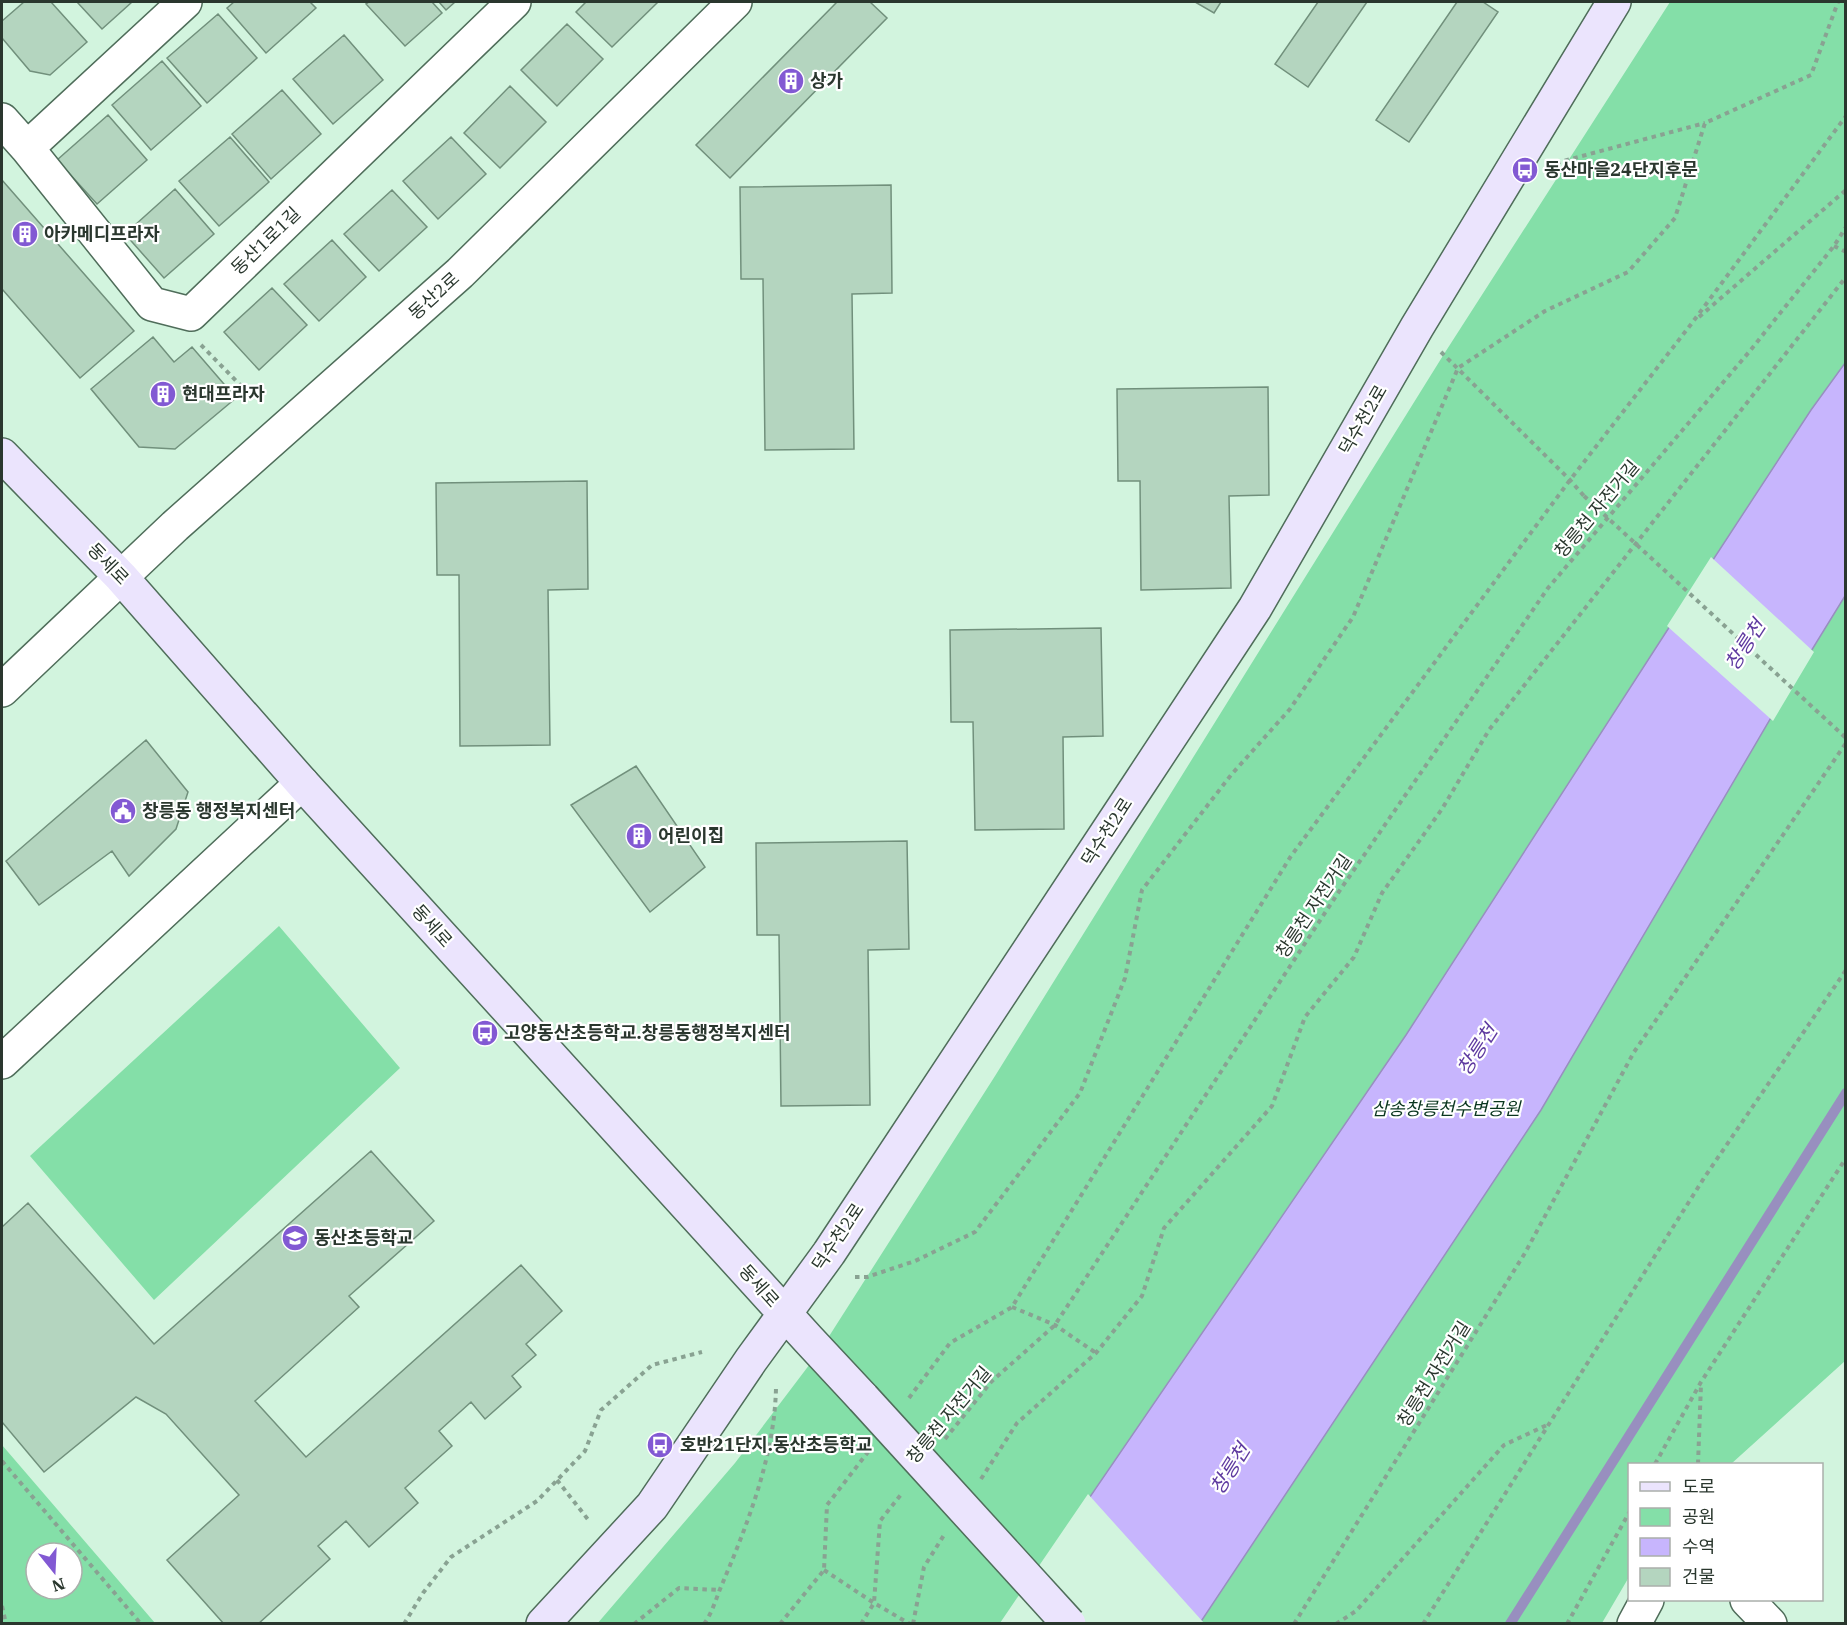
<svg xmlns="http://www.w3.org/2000/svg" width="1847" height="1625" font-family="'IBM Plex Serif','Noto Sans KR',serif">
  <style>
    .green { fill: #84dfa8; fill-rule: evenodd }
    .water { fill: #c7b5fd; stroke: #988fbf; stroke-width: 1.5 }
    .pier { fill: #d2f4de }
    .lines { fill: none; stroke-linecap: round; stroke-linejoin: round }
    .stream { stroke: #988fbf; stroke-width: 10 }
    .building { fill: #b4d5bf; stroke: #71907c; stroke-width: 1.5 }
    .street-casing { stroke: #4f6d5a; stroke-width: 36 }
    .secondary-casing { stroke: #4f6d5a; stroke-width: 36 }
    .path { stroke: #89a292; stroke-width: 4; stroke-dasharray: 4.5 4.5; stroke-linecap: butt }
    .street { stroke: #fff; stroke-width: 33 }
    .secondary { stroke: #ebe4fd; stroke-width: 33 }
    .secondary-bridge-casing { stroke: #4f6d5a; stroke-width: 36; stroke-linecap: butt }
    .path-bridge { stroke: #89a292; stroke-width: 4; stroke-dasharray: 4.5 4.5; stroke-linecap: butt }
    .secondary-bridge { stroke: #ebe4fd; stroke-width: 33 }
    .labels { text-anchor: middle; stroke-width: 4.5; stroke-linejoin: round; paint-order: stroke }
    .poi-label { font-size: 18px; font-weight: bold; fill: #2a372e; stroke: #fff; text-anchor: start }
    .street-label { font-size: 18px; fill: #2a372e; stroke: #fff }
    .park-label { font-size: 18px; font-style: italic; fill: #0a361f; stroke: #fff }
    .water-label { font-size: 20px; font-style: italic; fill: #5e3aa0; stroke: #fff }
  </style>
  <rect width="100%" height="100%" fill="#d2f4de"/>
  <path class="green" d="M 1670,2 L 1845,2 L 1845,1361 L 1731,1464 L 1630,1464 L 1629,1577 L 1602,1623 L 597,1624 L 735,1463 L 819,1352 L 995,1076 L 1444,354 Z
    M 279,926 L 400,1068 L 154,1300 L 30,1156 Z
    M 2,1445 L 155,1623 L 2,1623 ZM 36,1553 L 72,1553 L 72,1589 L 36,1589 Z"/>
  <path class="water" d="M 1845,363 L 1845,596 L 1789,687 L 1541,1110 L 1200,1623 L 1003,1624 L 1406,1035 L 1690,595 L 1811,410 Z"/>
  <path class="pier" d="M 1711,557 L 1814,652 L 1773,721 L 1667,626 Z
    M 1088,1494 L 1204,1623 L 1204,1624 L 1000,1623 Z"/>
  <g class="lines">
    <path class="stream" d="M 1510,1624 L 1846,1093"/>
  </g>
  <path class="building" d="M 24,2 L 51,2 L 87,42 L 50,75 L 30,71 L 2,38 L 2,21 Z
    M 77,2 L 132,2 L 102,29 Z
    M 234,2 L 310,2 L 316,8 L 266,53 L 227,8 Z
    M 369,2 L 432,2 L 442,13 L 405,46 L 366,4 Z
    M 439,2 L 455,2 L 446,10 Z
    M 586,2 L 658,2 L 612,47 L 576,12 Z
    M 837,2 L 870,2 L 887,18 L 730,178 L 696,145 Z
    M 1195,2 L 1221,2 L 1214,13 Z
    M 1318,2 L 1367,2 L 1308,87 L 1275,64 Z
    M 1457,2 L 1483,2 L 1498,12 L 1409,142 L 1376,120 Z
    M 218,14 L 257,58 L 207,103 L 167,58 Z
    M 567,24 L 603,59 L 557,106 L 521,70 Z
    M 344,35 L 383,80 L 333,124 L 293,79 Z
    M 162,61 L 201,106 L 151,150 L 112,105 Z
    M 510,86 L 546,122 L 500,168 L 464,133 Z
    M 282,90 L 321,134 L 271,179 L 232,134 Z
    M 108,115 L 147,160 L 97,204 L 57,160 Z
    M 230,137 L 269,182 L 219,226 L 179,181 Z
    M 451,137 L 486,174 L 438,219 L 403,181 Z
    M 2,180 L 134,331 L 80,378 L 2,289 Z
    M 891,185 L 892,293 L 852,294 L 854,449 L 765,450 L 763,279 L 741,279 L 740,187 Z
    M 175,189 L 214,234 L 164,278 L 125,234 Z
    M 392,190 L 427,227 L 379,271 L 344,234 Z
    M 332,240 L 366,277 L 319,321 L 284,284 Z
    M 272,288 L 307,325 L 259,370 L 224,332 Z
    M 153,337 L 174,362 L 192,347 L 236,398 L 175,449 L 139,447 L 91,389 Z
    M 1268,387 L 1269,495 L 1229,496 L 1231,588 L 1141,590 L 1140,481 L 1118,481 L 1117,389 Z
    M 587,481 L 588,589 L 548,590 L 550,745 L 460,746 L 459,575 L 437,575 L 436,483 Z
    M 1101,628 L 1103,736 L 1063,737 L 1064,829 L 975,830 L 973,722 L 951,722 L 950,630 Z
    M 146,740 L 188,792 L 176,829 L 129,876 L 112,851 L 39,905 L 6,861 Z
    M 636,766 L 705,867 L 650,912 L 571,805 Z
    M 907,841 L 909,949 L 868,950 L 870,1105 L 781,1106 L 779,935 L 757,935 L 756,843 Z
    M 371,1151 L 434,1221 L 349,1296 L 359,1307 L 255,1401 L 306,1457 L 521,1265 L 562,1311 L 526,1344 L 536,1355 L 512,1376 L 521,1387 L 485,1419 L 471,1402 L 439,1431 L 452,1446 L 405,1488 L 418,1503 L 369,1547 L 346,1521 L 318,1546 L 330,1559 L 258,1624 L 224,1624 L 167,1560 L 239,1495 L 166,1414 L 136,1397 L 44,1472 L 2,1422 L 2,1227 L 28,1203 L 154,1344 Z"/>
  <g class="lines">
    <defs>
      <path id="street" d="M 2,120 L 27,148 L 152,304 L 191,314 L 514,2
        M 27,148 L 185,2
        M 2,690 L 175,526 L 460,273 L 735,2
        M 2,1062 L 302,783
        M 1747,1600 L 1770,1624
        M 1634,1624 L 1647,1600"/>
      <path id="secondary" d="M 2,455 L 121,577 L 302,783 L 808,1339 L 863,1398
        M 543,1624 L 652,1506 L 751,1360 L 829,1253 L 1141,781 L 1255,608 L 1417,327 L 1614,2"/>
    </defs>
    <use href="#street" class="street-casing"/>
    <use href="#secondary" class="secondary-casing"/>
    <path class="path" d="M 1556,163 L 1705,123
      M 1834,246 L 1846,252
      M 1699,317 L 1846,190
      M 201,345 L 251,396
      M 1441,352 L 1570,480 L 1584,496
      M 855,1277 L 867,1277 L 915,1261 L 975,1232 L 1080,1093 L 1125,978 L 1142,890 L 1231,775 L 1290,709 L 1353,617 L 1458,368 L 1545,311 L 1628,272 L 1675,218 L 1705,123 L 1811,75 L 1838,2
      M 1012,1307 L 1055,1325 L 1096,1353
      M 909,1398 L 950,1343 L 1012,1307 L 1291,856 L 1570,480 L 1692,323 L 1846,116
      M 945,1439 L 991,1382 L 1055,1325 L 1338,893 L 1548,588 L 1749,352 L 1834,246 L 1846,227
      M 2,1461 L 141,1624
      M 1655,1464 L 1701,1382 L 1846,1158
      M 1698,1464 L 1701,1384
      M 981,1479 L 1017,1423 L 1096,1353 L 1142,1296 L 1164,1228 L 1272,1106 L 1305,1017 L 1354,957 L 1382,893 L 1442,809 L 1489,730 L 1846,277
      M 557,1480 L 590,1522
      M 824,1570 L 874,1603 L 910,1624
      M 2,1606 L 6,1624
      M 404,1624 L 423,1593 L 451,1557 L 537,1501 L 585,1451 L 601,1410 L 652,1365 L 702,1352
      M 634,1624 L 679,1588 L 719,1590
      M 704,1624 C 713,1612 717,1595 723,1582 C 749,1521 775,1453 776,1387
      M 780,1624 L 824,1570 L 827,1505 L 868,1452
      M 861,1624 L 874,1603 L 880,1521 L 903,1492
      M 913,1624 L 924,1567 L 944,1535
      M 1294,1624 L 1525,1253 L 1634,1052 L 1846,743
      M 1336,1624 L 1356,1611 L 1504,1445 L 1547,1425
      M 1423,1624 L 1704,1178 L 1846,970
      M 1567,1624 L 1630,1511"/>
    <use href="#street" class="street"/>
    <use href="#secondary" class="secondary"/>
    <defs>
      <path id="secondary-bridge" d="M 863,1398 L 1069,1624"/>
    </defs>
    <use href="#secondary-bridge" class="secondary-bridge-casing"/>
    <path class="path-bridge" d="M 1584,496 L 1846,738"/>
    <use href="#secondary-bridge" class="secondary-bridge"/>
  </g>
  <defs>
    <symbol id="building-disc" viewBox="-11 -11 22 22"><circle r="9.5" fill="#8259d3" stroke="#fff"/><path d="M-4-6H4V6H1V3H-1V6H-4ZM-2.5-4.3h1.7v1.8h-1.7ZM.8-4.3h1.7v1.8H.8ZM-2.5-1h1.7V.8h-1.7ZM.8-1h1.7V.8H.8Z" fill="#fff"/></symbol>
    <symbol id="bus-disc" viewBox="-11 -11 22 22"><circle r="9.5" fill="#8259d3" stroke="#fff"/><path d="M-5-6H5V4H4V6H2V4H-2V6H-4V4H-5ZM-3.5-4V0h7V-4ZM-3.5 1.2v1.5H-2V1.2ZM2 1.2v1.5H3.5V1.2Z" fill="#fff"/></symbol>
    <symbol id="civic-disc" viewBox="-11 -11 22 22"><circle r="9.5" fill="#8259d3" stroke="#fff"/><path d="M-.6-6.5H3V-4.5H.6V-3L4-1V1h2V6H-6V1h2V-1L-.6-3ZM-1.2 2.5V6h2.4V2.5Z" fill="#fff"/></symbol>
    <symbol id="school-disc" viewBox="-11 -11 22 22"><circle r="9.5" fill="#8259d3" stroke="#fff"/><path d="M0-5L7-2L0 1L-7-2ZM-4 1L0 2.5L4 1V4Q0 6-4 4Z" fill="#fff"/></symbol>
  </defs>
  <g fill-rule="evenodd">
    <use href="#building-disc" x="776" y="66" width="30" height="30"/>
    <use href="#bus-disc" x="1510" y="155" width="30" height="30"/>
    <use href="#building-disc" x="10" y="219" width="30" height="30"/>
    <use href="#building-disc" x="148" y="379" width="30" height="30"/>
    <use href="#civic-disc" x="108" y="796" width="30" height="30"/>
    <use href="#building-disc" x="624" y="821" width="30" height="30"/>
    <use href="#bus-disc" x="470" y="1018" width="30" height="30"/>
    <use href="#school-disc" x="280" y="1223" width="30" height="30"/>
    <use href="#bus-disc" x="645" y="1430" width="30" height="30"/>
  </g>
  <g class="labels">
    <g class="poi-label">
      <text x="810" y="87">상가</text>
      <text x="1544" y="176">동산마을24단지후문</text>
      <text x="44" y="240">아카메디프라자</text>
      <text x="182" y="400">현대프라자</text>
      <text x="142" y="817">창릉동 행정복지센터</text>
      <text x="658" y="842">어린이집</text>
      <text x="504" y="1039">고양동산초등학교.창릉동행정복지센터</text>
      <text x="314" y="1244">동산초등학교</text>
      <text x="680" y="1451">호반21단지.동산초등학교</text>
    </g>
    <g class="street-label">
      <text transform="translate(266 241) rotate(-44)" y="6">동산1로1길</text>
      <text transform="translate(434 296) rotate(-42)" y="6">동산2로</text>
      <text transform="translate(1363 420) rotate(-60)" y="6">덕수천2로</text>
      <text transform="translate(1597 509) rotate(-50)" y="6">창릉천 자전거길</text>
      <text transform="translate(108 564) rotate(46)" y="6">동세로</text>
      <text transform="translate(1107 832) rotate(-57)" y="6">덕수천2로</text>
      <text transform="translate(1314 906) rotate(-56)" y="6">창릉천 자전거길</text>
      <text transform="translate(432 926) rotate(48)" y="6">동세로</text>
      <text transform="translate(838 1237) rotate(-56)" y="6">덕수천2로</text>
      <text transform="translate(759 1286) rotate(48)" y="6">동세로</text>
      <text transform="translate(1434 1374) rotate(-58)" y="6">창릉천 자전거길</text>
      <text transform="translate(949 1415) rotate(-50)" y="6">창릉천 자전거길</text>
    </g>
    <g class="park-label">
      <text x="1446" y="1115">삼송창릉천수변공원</text>
    </g>
    <g class="water-label">
      <text transform="translate(1745 645) rotate(-57)" y="7">창릉천</text>
      <text transform="translate(1477 1050) rotate(-57)" y="7">창릉천</text>
      <text transform="translate(1230 1469) rotate(-58)" y="7">창릉천</text>
    </g>
  </g>
  <rect width="1847" height="1625" fill="none" stroke="#2a372e" stroke-width="6"/>
  <rect x="1628" y="1463" width="195" height="138" fill="#ffffff" stroke="#aaafab" stroke-width="1.5"/>
  <rect x="1640" y="1482" width="30" height="9" fill="#ebe4fd" stroke="#aaafab" stroke-width="1.5"/>
  <text x="1682" y="1493" font-size="18" fill="#2a372e">도로</text>
  <rect x="1640" y="1508" width="30" height="18" fill="#84dfa8" stroke="#aaafab" stroke-width="1.5"/>
  <text x="1682" y="1523" font-size="18" fill="#2a372e">공원</text>
  <rect x="1640" y="1538" width="30" height="18" fill="#c7b5fd" stroke="#aaafab" stroke-width="1.5"/>
  <text x="1682" y="1553" font-size="18" fill="#2a372e">수역</text>
  <rect x="1640" y="1568" width="30" height="18" fill="#b4d5bf" stroke="#aaafab" stroke-width="1.5"/>
  <text x="1682" y="1583" font-size="18" fill="#2a372e">건물</text>
  <g transform="translate(54 1571) rotate(162)"><circle r="28" fill="#ffffff" stroke="#aaafab" stroke-width="1.5"/>
  <path d="M0-4.5L10 22L0 15L-10 22Z" fill="#8259d3"/>
  <text y="-9" font-size="16" font-weight="bold" text-anchor="middle" fill="#2a372e">N</text>
  </g>
</svg>
